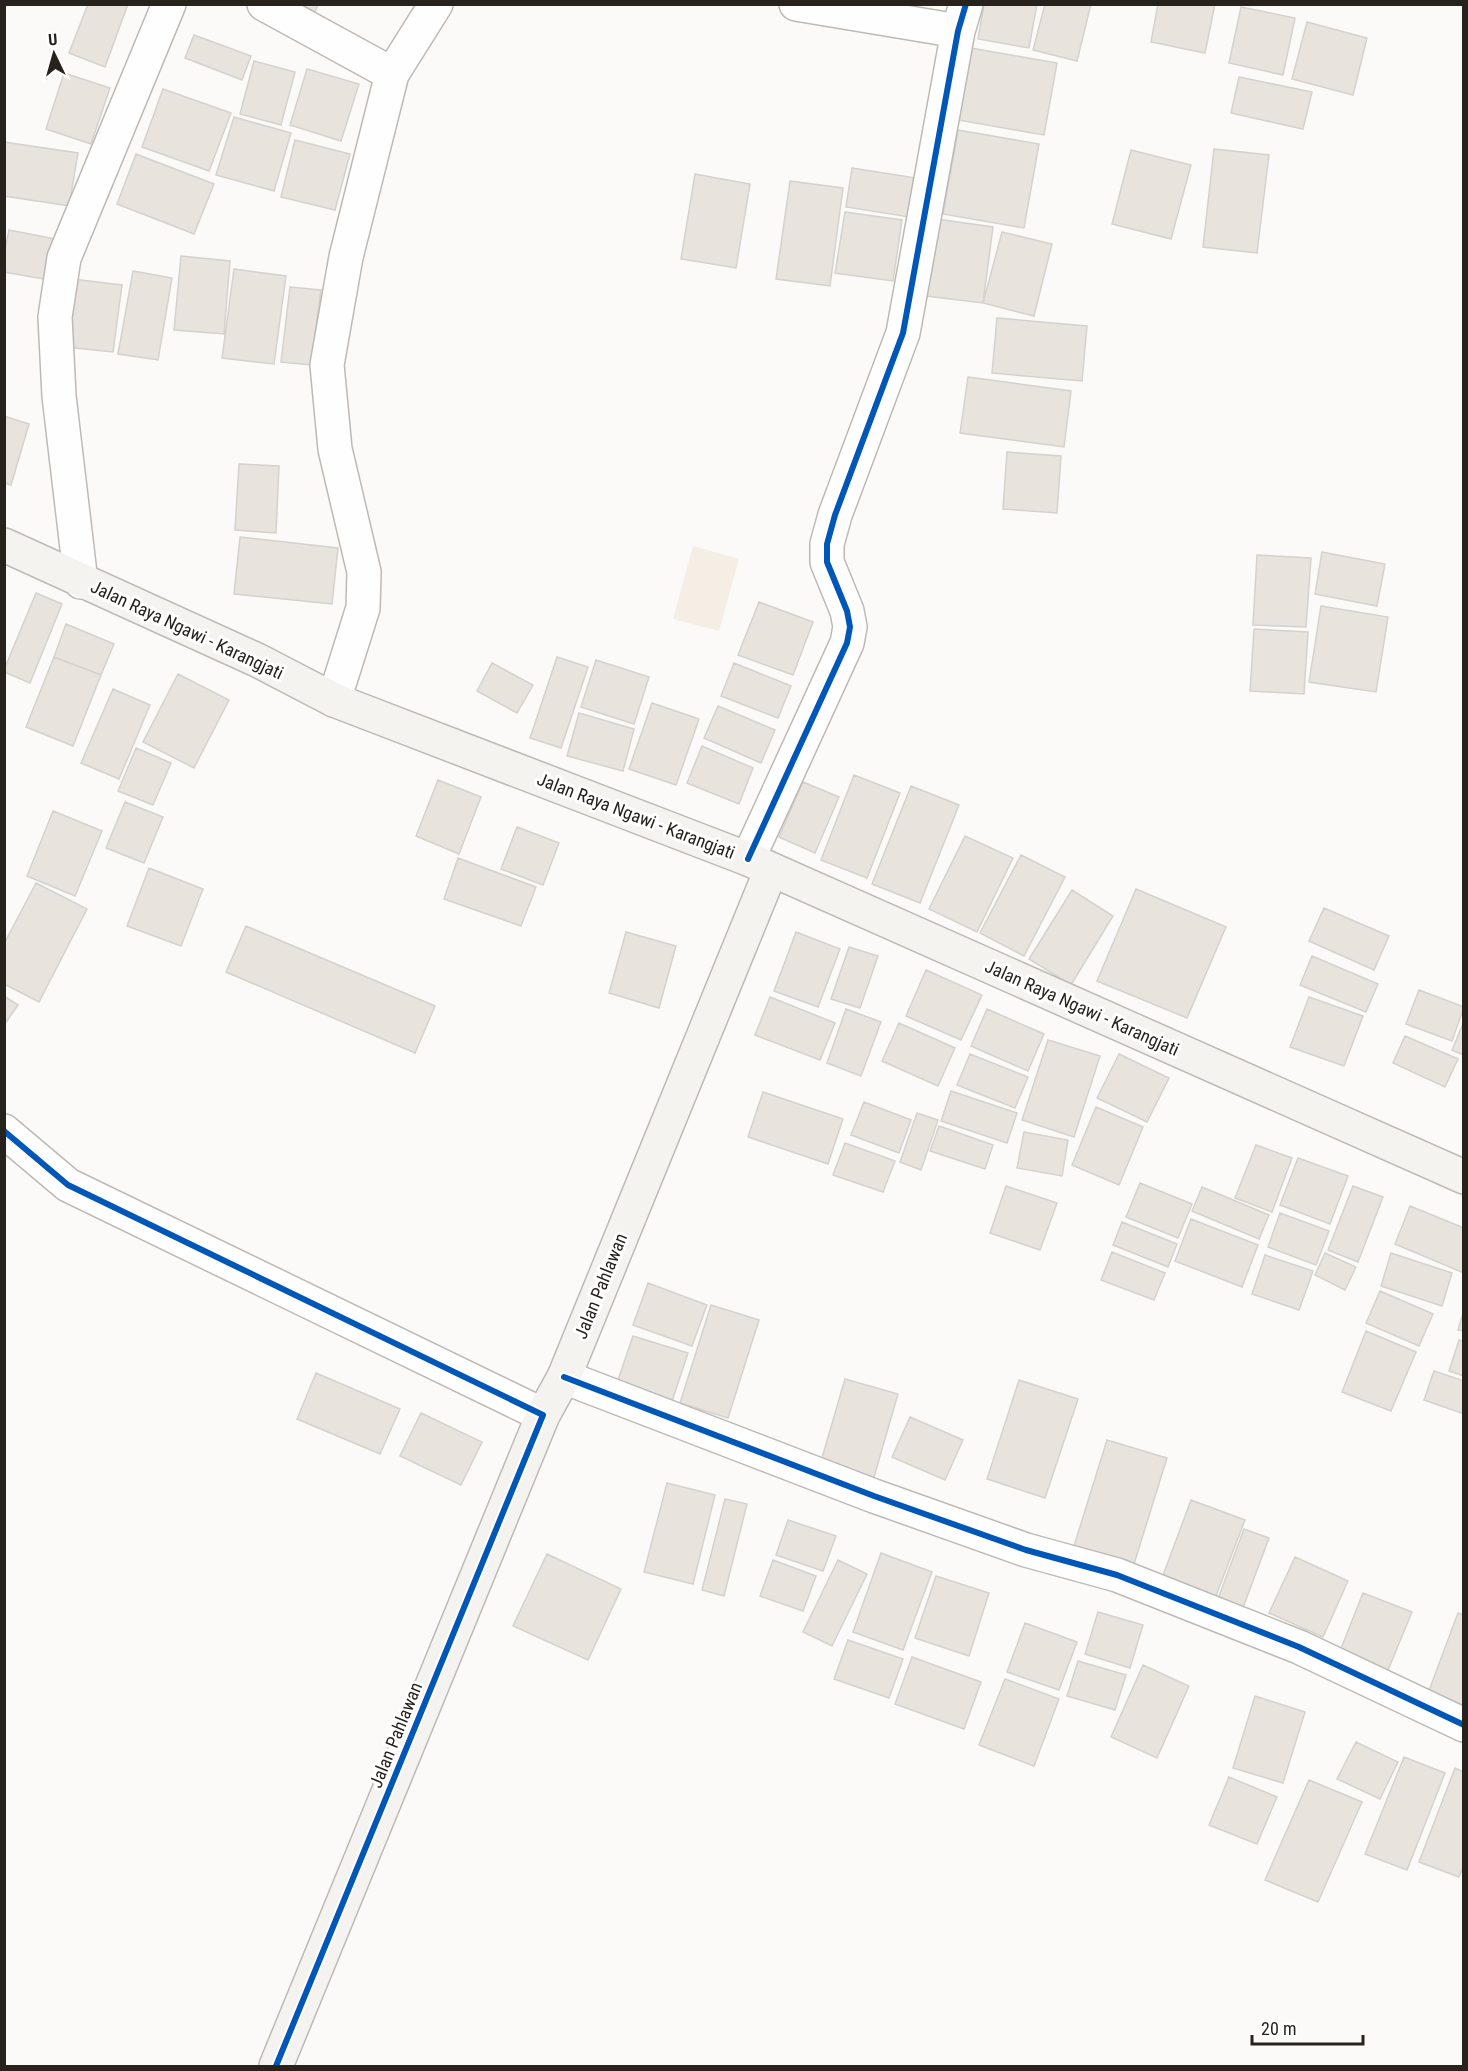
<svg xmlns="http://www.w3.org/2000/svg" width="1468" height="2071" font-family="'Roboto Condensed',sans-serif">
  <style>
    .built { fill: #f4eee5 }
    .building { fill: #e8e3dd; stroke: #d5d1cd; stroke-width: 1.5 }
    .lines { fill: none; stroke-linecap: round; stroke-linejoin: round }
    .street-casing { stroke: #bdbab6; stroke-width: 36 }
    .secondary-casing { stroke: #bdbab6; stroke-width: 36 }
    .street { stroke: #fffefe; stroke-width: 33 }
    .secondary { stroke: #f5f3f0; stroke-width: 33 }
    .cycleway-casing { stroke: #fff; stroke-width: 10 }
    .cycleway { stroke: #0057b8; stroke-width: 6 }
    .labels { text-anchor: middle; stroke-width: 6; stroke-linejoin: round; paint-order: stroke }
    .street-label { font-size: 18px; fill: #28221c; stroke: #fff }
  </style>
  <rect width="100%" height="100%" fill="#fcfaf8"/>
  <path class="built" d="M 693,546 L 739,559 L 719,631 L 673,619 Z"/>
  <path class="building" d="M 88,4 L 128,4 L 105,67 L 69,53 Z
    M 297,4 L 318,4 L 315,12 Z
    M 984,4 L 1037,4 L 1029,48 L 978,39 Z
    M 1045,4 L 1091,4 L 1077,61 L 1033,50 Z
    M 1158,4 L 1215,4 L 1205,53 L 1151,42 Z
    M 1241,7 L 1295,18 L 1283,75 L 1229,63 Z
    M 1307,22 L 1367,38 L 1353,95 L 1292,79 Z
    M 194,35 L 251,56 L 242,80 L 185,58 Z
    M 971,48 L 1057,63 L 1044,135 L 958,120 Z
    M 254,61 L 295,72 L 281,125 L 240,114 Z
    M 307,69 L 359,84 L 341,141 L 290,125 Z
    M 64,73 L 110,88 L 91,144 L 46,129 Z
    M 1239,77 L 1312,92 L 1303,129 L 1231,113 Z
    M 163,89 L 231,113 L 209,171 L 142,147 Z
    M 234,117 L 291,133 L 274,191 L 216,175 Z
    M 958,130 L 1039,144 L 1024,228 L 943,214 Z
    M 295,140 L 350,154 L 335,210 L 281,197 Z
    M 4,142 L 78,153 L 69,206 L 4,196 Z
    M 1214,149 L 1269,155 L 1257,253 L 1203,247 Z
    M 1131,150 L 1191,165 L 1171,239 L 1112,224 Z
    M 136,154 L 214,184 L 194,234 L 117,204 Z
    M 852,168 L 916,178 L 909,217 L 846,207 Z
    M 695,174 L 750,184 L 736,268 L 681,259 Z
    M 790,181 L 843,188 L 830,286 L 776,279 Z
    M 845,212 L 902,220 L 893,281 L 835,273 Z
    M 937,219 L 993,227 L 983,303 L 926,296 Z
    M 9,230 L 56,239 L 49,280 L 4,272 L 4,254 Z
    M 1002,232 L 1052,244 L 1034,316 L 983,303 Z
    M 181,256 L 230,261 L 224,334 L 174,330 Z
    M 234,269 L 286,276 L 274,364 L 222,358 Z
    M 133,271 L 172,278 L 158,360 L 118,354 Z
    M 72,279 L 122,285 L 113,352 L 65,347 Z
    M 290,287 L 321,290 L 311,365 L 281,362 Z
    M 997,318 L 1087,326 L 1082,381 L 992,373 Z
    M 968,377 L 1071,391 L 1064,447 L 960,433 Z
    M 4,416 L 29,424 L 11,485 L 4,483 Z
    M 1007,452 L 1061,456 L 1057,513 L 1003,509 Z
    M 239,464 L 279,466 L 276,533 L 235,530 Z
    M 240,537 L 338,548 L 332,604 L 234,594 Z
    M 1322,552 L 1385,564 L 1377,606 L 1315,594 Z
    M 1257,555 L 1311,558 L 1306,627 L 1253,625 Z
    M 36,593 L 62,604 L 30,683 L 4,672 L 4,670 Z
    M 759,602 L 813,622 L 793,675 L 738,655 Z
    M 1321,606 L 1388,617 L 1376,692 L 1309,682 Z
    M 66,624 L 114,644 L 101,675 L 54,657 Z
    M 1254,629 L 1308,632 L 1304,694 L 1250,691 Z
    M 54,657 L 101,675 L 73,746 L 26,727 Z
    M 557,657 L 588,667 L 561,748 L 530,738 Z
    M 596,660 L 649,677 L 634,724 L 581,707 Z
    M 492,663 L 533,685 L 517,713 L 477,691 Z
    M 734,663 L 791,686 L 778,718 L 721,696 Z
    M 178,674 L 229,700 L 194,768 L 143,742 Z
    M 113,689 L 150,705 L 119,779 L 81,763 Z
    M 652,703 L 699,719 L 676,785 L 629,769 Z
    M 718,706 L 775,730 L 761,763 L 704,738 Z
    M 579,713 L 634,729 L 623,771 L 567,756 Z
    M 702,746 L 753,768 L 739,804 L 687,783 Z
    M 136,748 L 171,763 L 153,805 L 118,791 Z
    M 854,775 L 900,793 L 867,878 L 821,860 Z
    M 438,780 L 481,797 L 459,854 L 416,836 Z
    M 803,782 L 839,797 L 815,853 L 779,837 Z
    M 911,786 L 959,805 L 920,903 L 872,884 Z
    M 125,802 L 163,817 L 144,863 L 106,848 Z
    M 53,811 L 102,831 L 75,896 L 27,876 Z
    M 517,827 L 559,843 L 543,885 L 501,869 Z
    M 965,836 L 1013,858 L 977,932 L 929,909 Z
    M 1021,855 L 1065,877 L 1024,956 L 980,933 Z
    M 458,858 L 536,887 L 521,926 L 444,899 Z
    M 149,868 L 203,889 L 181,946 L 127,926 Z
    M 36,883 L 87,909 L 39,1002 L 4,984 L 4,944 Z
    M 1136,889 L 1226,927 L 1187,1018 L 1097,981 Z
    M 1072,890 L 1113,916 L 1071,985 L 1029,959 Z
    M 1324,908 L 1389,936 L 1374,970 L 1309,941 Z
    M 246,926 L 435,1006 L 415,1053 L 226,972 Z
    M 626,932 L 676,946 L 659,1008 L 609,993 Z
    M 796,932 L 840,949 L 818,1007 L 774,991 Z
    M 849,947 L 878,956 L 860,1008 L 831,999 Z
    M 1312,956 L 1378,984 L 1366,1012 L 1300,985 Z
    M 926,970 L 982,995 L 961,1040 L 906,1016 Z
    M 1419,990 L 1464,1007 L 1452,1041 L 1406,1024 Z
    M 4,996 L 18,1005 L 4,1025 Z
    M 770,997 L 835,1023 L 820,1060 L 755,1035 Z
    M 1309,997 L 1363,1016 L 1344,1066 L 1290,1047 Z
    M 846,1009 L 881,1022 L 861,1076 L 827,1063 Z
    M 987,1009 L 1044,1034 L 1028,1071 L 971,1046 Z
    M 1464,1021 L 1464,1055 L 1452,1050 Z
    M 899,1023 L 955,1048 L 938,1086 L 882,1061 Z
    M 1405,1036 L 1458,1059 L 1445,1087 L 1393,1063 Z
    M 1048,1040 L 1100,1056 L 1074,1137 L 1022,1120 Z
    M 970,1054 L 1028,1077 L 1015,1108 L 957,1085 Z
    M 1119,1054 L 1169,1078 L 1147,1122 L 1097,1098 Z
    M 951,1091 L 1017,1113 L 1007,1143 L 941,1121 Z
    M 763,1092 L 843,1119 L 828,1164 L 748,1137 Z
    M 864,1102 L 911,1120 L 899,1153 L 851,1135 Z
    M 1096,1107 L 1143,1127 L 1119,1185 L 1072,1165 Z
    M 917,1113 L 938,1120 L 921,1170 L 900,1162 Z
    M 939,1126 L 993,1145 L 985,1169 L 930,1151 Z
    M 1024,1132 L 1068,1140 L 1062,1176 L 1017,1168 Z
    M 845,1143 L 895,1161 L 883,1192 L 833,1175 Z
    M 1256,1145 L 1292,1158 L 1272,1212 L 1235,1198 Z
    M 1298,1158 L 1348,1176 L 1330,1224 L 1280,1205 Z
    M 1140,1183 L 1192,1204 L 1178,1238 L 1126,1217 Z
    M 1006,1186 L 1057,1203 L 1040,1250 L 990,1233 Z
    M 1353,1186 L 1383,1197 L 1358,1262 L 1328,1250 Z
    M 1202,1187 L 1269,1215 L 1259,1239 L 1192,1211 Z
    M 1410,1206 L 1464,1228 L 1464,1273 L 1395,1244 Z
    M 1280,1213 L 1329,1231 L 1316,1265 L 1268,1247 Z
    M 1191,1219 L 1258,1245 L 1242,1287 L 1175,1261 Z
    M 1122,1222 L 1177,1244 L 1168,1267 L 1113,1245 Z
    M 1112,1252 L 1165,1273 L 1154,1300 L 1101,1280 Z
    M 1325,1253 L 1356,1267 L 1345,1290 L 1315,1275 Z
    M 1391,1253 L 1452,1273 L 1442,1306 L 1381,1286 Z
    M 1265,1255 L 1313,1271 L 1299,1310 L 1252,1294 Z
    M 648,1283 L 707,1305 L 692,1346 L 633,1325 Z
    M 1380,1291 L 1433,1314 L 1419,1346 L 1366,1323 Z
    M 711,1305 L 759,1320 L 728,1418 L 680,1403 Z
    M 1464,1310 L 1464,1331 L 1458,1330 Z
    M 1366,1331 L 1416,1352 L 1391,1411 L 1342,1392 Z
    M 633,1336 L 688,1353 L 671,1404 L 616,1386 Z
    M 1459,1340 L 1464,1341 L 1464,1376 L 1449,1371 Z
    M 1434,1371 L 1464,1381 L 1464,1414 L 1424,1400 Z
    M 316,1373 L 400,1409 L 380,1454 L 297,1419 Z
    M 845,1379 L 898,1394 L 872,1484 L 819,1468 Z
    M 1019,1380 L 1078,1399 L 1045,1498 L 987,1479 Z
    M 421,1413 L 482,1442 L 461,1485 L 400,1456 Z
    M 910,1417 L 963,1440 L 945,1480 L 892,1457 Z
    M 1107,1440 L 1167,1458 L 1134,1564 L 1074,1546 Z
    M 667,1483 L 715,1495 L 693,1584 L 644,1572 Z
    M 725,1499 L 747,1504 L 724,1596 L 702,1590 Z
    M 1191,1500 L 1245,1520 L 1212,1606 L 1159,1586 Z
    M 788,1520 L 836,1536 L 823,1571 L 776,1555 Z
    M 1244,1529 L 1269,1538 L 1241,1613 L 1216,1604 Z
    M 881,1553 L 932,1572 L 903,1650 L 853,1632 Z
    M 547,1554 L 621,1589 L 588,1660 L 513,1626 Z
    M 1295,1557 L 1348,1581 L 1323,1637 L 1269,1613 Z
    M 773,1560 L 816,1576 L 803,1611 L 760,1596 Z
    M 838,1560 L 867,1574 L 832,1646 L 803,1632 Z
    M 936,1576 L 989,1593 L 969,1656 L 915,1638 Z
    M 1363,1593 L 1412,1612 L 1384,1680 L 1336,1661 Z
    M 1098,1612 L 1143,1625 L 1130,1668 L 1085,1654 Z
    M 1458,1613 L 1464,1615 L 1464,1710 L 1427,1696 Z
    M 1025,1623 L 1077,1642 L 1059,1690 L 1007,1672 Z
    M 848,1640 L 903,1659 L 889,1698 L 834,1679 Z
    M 912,1657 L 981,1682 L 964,1729 L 895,1704 Z
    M 1078,1661 L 1126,1675 L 1115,1710 L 1067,1696 Z
    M 1143,1665 L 1189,1686 L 1157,1758 L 1111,1737 Z
    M 1005,1679 L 1059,1699 L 1034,1766 L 979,1745 Z
    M 1255,1696 L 1305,1712 L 1283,1783 L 1233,1768 Z
    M 1356,1742 L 1398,1762 L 1380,1799 L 1337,1779 Z
    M 1404,1757 L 1445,1773 L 1407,1870 L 1365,1854 Z
    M 1455,1768 L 1464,1772 L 1464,1864 L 1459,1877 L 1419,1862 Z
    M 1229,1777 L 1277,1797 L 1257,1844 L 1209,1825 Z
    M 1309,1780 L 1362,1802 L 1318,1902 L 1265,1880 Z"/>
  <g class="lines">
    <defs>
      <path id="street" d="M 264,4 L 392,74
        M 796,4 L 958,31
        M 81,582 L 59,396 L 55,317 L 64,258 L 169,4
        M 334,700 L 363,608 L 364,572 L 335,449 L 327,365 L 346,257 L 392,74 L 436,4
        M 748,859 L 847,643 L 850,627 L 847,611 L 827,562 L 827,544 L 835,515 L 903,333 L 958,31 L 966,4
        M 4,1131 L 68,1185 L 543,1415
        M 564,1377 L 874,1496 L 1026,1550 L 1117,1575 L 1299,1647 L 1464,1725"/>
      <path id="secondary" d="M 4,545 L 257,660 L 334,700 L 748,859 L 1464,1177
        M 276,2066 L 543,1415 L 564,1377 L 771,870"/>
    </defs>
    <use href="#street" class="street-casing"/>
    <use href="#secondary" class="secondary-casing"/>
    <use href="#street" class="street"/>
    <use href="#secondary" class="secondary"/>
    <defs>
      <path id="cycleway" d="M 748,859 L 847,643 L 850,627 L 847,611 L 827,562 L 827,544 L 835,515 L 903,333 L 958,31 L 966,4
        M 4,1131 L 68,1185 L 543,1415 L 276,2066
        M 564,1377 L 874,1496 L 1026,1550 L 1117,1575 L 1299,1647 L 1464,1725"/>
    </defs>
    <use href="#cycleway" class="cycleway-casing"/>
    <use href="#cycleway" class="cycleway"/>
  </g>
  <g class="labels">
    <g class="street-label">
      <text transform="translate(187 630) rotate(25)" y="6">Jalan Raya Ngawi - Karangjati</text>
      <text transform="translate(636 816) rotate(21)" y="6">Jalan Raya Ngawi - Karangjati</text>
      <text transform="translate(1082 1008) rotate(24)" y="6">Jalan Raya Ngawi - Karangjati</text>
      <text transform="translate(601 1286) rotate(-68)" y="6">Jalan Pahlawan</text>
      <text transform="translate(396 1735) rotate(-68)" y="6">Jalan Pahlawan</text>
    </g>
  </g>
  <rect width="1468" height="2071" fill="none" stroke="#28221c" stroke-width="12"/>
  <g transform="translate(54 54) rotate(355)" stroke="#ffffff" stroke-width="4.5" paint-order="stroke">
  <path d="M0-4.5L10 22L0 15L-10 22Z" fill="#28221c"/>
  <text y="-9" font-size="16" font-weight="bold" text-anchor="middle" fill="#28221c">U</text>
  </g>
  <path d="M1252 2035v9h111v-9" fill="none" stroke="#28221c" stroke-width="3"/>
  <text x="1261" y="2035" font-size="18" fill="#28221c" stroke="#ffffff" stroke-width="4.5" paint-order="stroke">20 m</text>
</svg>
